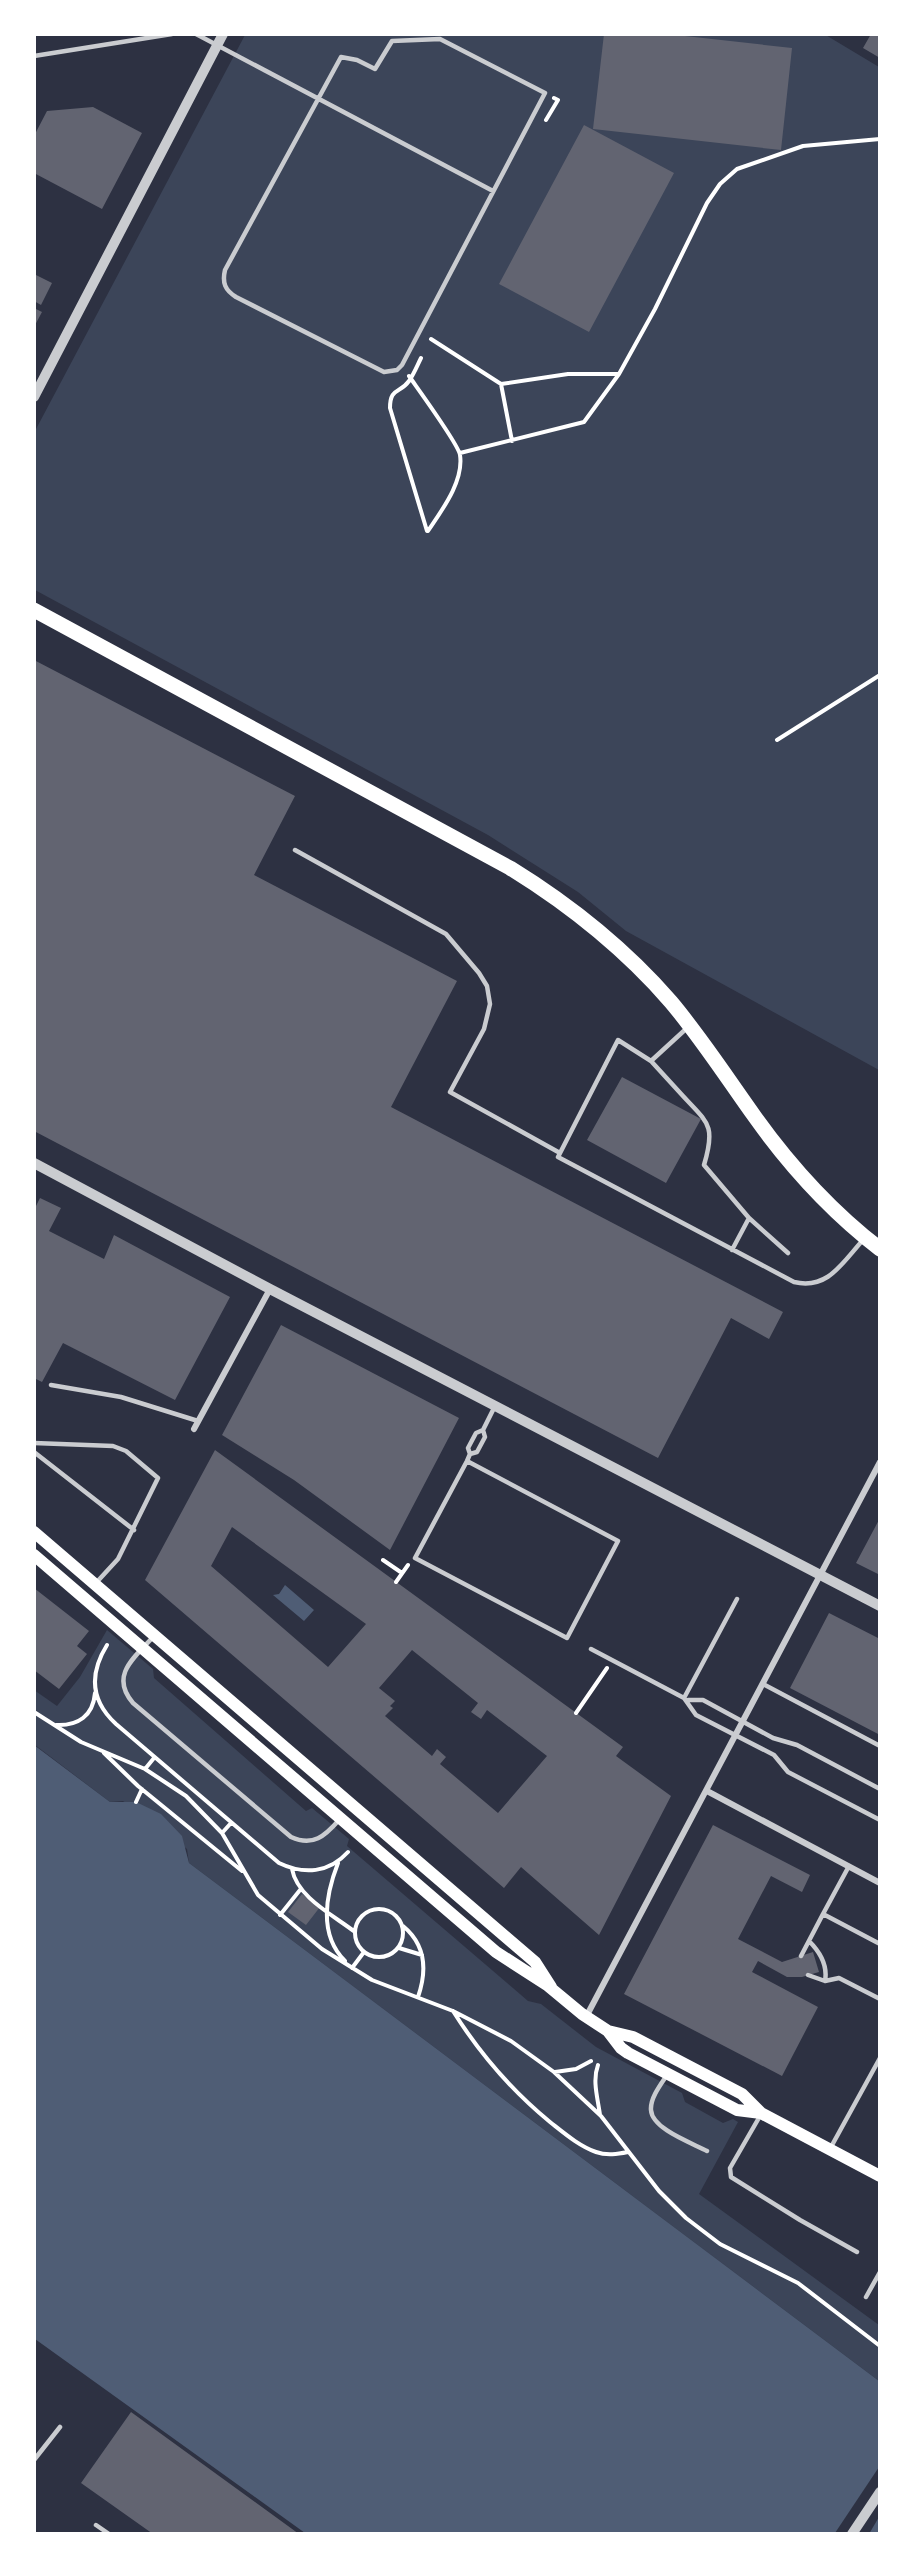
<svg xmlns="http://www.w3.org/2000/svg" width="914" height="2568" font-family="Jost,sans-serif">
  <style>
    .green { fill: #3c4559 }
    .water { fill: #4f5d75 }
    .pier { fill: #2d3142 }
    .building { fill: #626471; fill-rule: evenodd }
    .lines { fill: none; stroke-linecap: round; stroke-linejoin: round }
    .path { stroke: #fff; stroke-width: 4 }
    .service { stroke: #caccd0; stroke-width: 4.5 }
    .minor { stroke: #caccd0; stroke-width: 6 }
    .tertiary { stroke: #caccd0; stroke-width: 10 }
    .secondary { stroke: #fff; stroke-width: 12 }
    .primary { stroke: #fff; stroke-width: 15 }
  </style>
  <rect width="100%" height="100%" fill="#2d3142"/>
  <path class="green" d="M 824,34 L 879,67 L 879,1070 L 626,931 L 578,892 L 488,835 L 35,590 L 35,431 L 245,35 Z
    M 107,1630 L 153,1669 L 154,1678 L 306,1811 L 312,1808 L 349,1839 L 347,1846 L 528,2001 L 541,2004 L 596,2047 L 682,2093 L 685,2102 L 723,2123 L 733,2119 L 738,2122 L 699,2194 L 879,2325 L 879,2381 L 189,1863 L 187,1849 L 123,1801 L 110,1802 L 35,1745 L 34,1690 L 57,1706 L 80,1677 Z"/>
  <path class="water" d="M 285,1585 L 314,1610 L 304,1621 L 273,1595 L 279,1594 Z
    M 34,1745 L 110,1802 L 136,1802 L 161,1814 L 182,1836 L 189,1863 L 879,2381 L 879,2533 L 305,2533 L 35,2339 Z"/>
  <path class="pier" d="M 879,2467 L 879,2517 L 869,2534 L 835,2533 Z"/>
  <path class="building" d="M 604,34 L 667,34 L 792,48 L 781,150 L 593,129 Z
    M 871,34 L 880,34 L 880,58 L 863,48 Z
    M 93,107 L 142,133 L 102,209 L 34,173 L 34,136 L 47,111 Z
    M 584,125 L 674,173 L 589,332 L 499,284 Z
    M 34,274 L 52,283 L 41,305 L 34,301 Z
    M 34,308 L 42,312 L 34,327 Z
    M 34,660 L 295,796 L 254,875 L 457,981 L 391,1107 L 783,1312 L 769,1339 L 731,1318 L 658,1458 L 34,1131 Z
    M 622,1077 L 701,1119 L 666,1183 L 587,1140 Z
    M 40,1198 L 61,1208 L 49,1231 L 104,1259 L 114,1235 L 230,1297 L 175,1400 L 63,1343 L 42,1382 L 34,1378 L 34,1210 Z
    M 281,1325 L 459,1418 L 390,1550 L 294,1480 L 222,1435 Z
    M 215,1450 L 623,1747 L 616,1756 L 671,1796 L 599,1935 L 521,1867 L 504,1888 L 145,1580 ZM 232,1527 L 366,1624 L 328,1667 L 211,1566 ZM 412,1650 L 478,1703 L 471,1712 L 481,1719 L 487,1710 L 547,1756 L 498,1813 L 440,1764 L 446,1757 L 437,1749 L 432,1756 L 385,1716 L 393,1708 L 390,1706 L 395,1701 L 379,1688 Z
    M 880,1518 L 880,1575 L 856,1563 Z
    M 34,1588 L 89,1631 L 77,1646 L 87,1654 L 59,1689 L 34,1670 Z
    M 829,1613 L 880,1639 L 880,1735 L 790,1688 Z
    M 713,1825 L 810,1875 L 802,1892 L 771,1876 L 738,1939 L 782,1962 L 813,1952 L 819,1972 L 802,1977 L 787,1977 L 758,1961 L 752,1972 L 818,2007 L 782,2076 L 624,1994 Z
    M 302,1894 L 320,1907 L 306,1925 L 288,1912 Z
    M 131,2412 L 299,2534 L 153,2534 L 81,2483 Z"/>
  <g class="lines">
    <path class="path" d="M 546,120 L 558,100 L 554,98
      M 431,339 L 501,384 L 568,374 L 619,374 L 655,309 L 707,203 L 720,184 L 737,169 L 803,146 L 880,139
      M 421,358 C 417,366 414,374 409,381 C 400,394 390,387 390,408 L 427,531
      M 409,376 C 418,389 459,445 460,455 C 464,481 442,510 428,531
      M 501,384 L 512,441
      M 460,453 L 584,422 L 619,374
      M 777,740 L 880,675
      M 383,1560 L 402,1573
      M 396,1582 L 408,1565
      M 107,1645 C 89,1674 91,1701 116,1724 L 279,1863 C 304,1875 329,1873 348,1852
      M 34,1712 L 81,1742 L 145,1769 L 186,1796 L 222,1833 L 258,1895 L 322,1949 L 372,1980 L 453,2011 L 511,2041 L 554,2072 L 601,2116 L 659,2191 L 686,2218 L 720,2244 L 798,2283 L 880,2346
      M 576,1713 L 607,1668
      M 56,1725 C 78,1726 93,1716 95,1693
      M 104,1753 L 138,1786 L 242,1871
      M 145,1769 L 154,1758
      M 136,1802 L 142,1789
      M 222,1833 L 231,1823
      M 338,1863 C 326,1894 318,1934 345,1961
      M 292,1869 C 297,1897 333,1915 355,1932
      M355 1933a24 24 0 1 1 48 0a24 24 0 1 1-48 0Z
      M 280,1915 L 300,1890
      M 403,1926 C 426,1945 427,1971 418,1997
      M 399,1948 L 422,1955
      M 352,1968 L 364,1952
      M 453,2011 C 480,2054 511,2090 550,2122 C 564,2133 579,2146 596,2152 C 607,2156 618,2154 628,2152
      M 598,2065 C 592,2081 598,2099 600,2115
      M 555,2072 L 576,2069 L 591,2061"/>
    <path class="service" d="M 196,34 L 493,191
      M 440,39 L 545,93 L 402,365 L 397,370 L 384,372 L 236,297 C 225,290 222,283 225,270 L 341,57 L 357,60 L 375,69 L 392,41 Z
      M 34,56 L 172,34
      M 295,850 L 446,934 L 479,973 L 487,986 L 490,1004 L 484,1029 L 450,1092 L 560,1153
      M 687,1028 L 651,1061 L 618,1040 L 558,1157 L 794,1282 C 828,1290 842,1263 863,1240
      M 651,1061 C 661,1072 672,1084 683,1096 C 708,1123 716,1125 704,1165 L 749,1218 L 732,1250
      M 749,1218 L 788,1253
      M 51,1385 L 121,1397 L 198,1421
      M 483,1430 L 476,1433 L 468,1448 L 470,1454 L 477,1452 L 485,1437 L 483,1430 L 495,1406
      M 34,1443 L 113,1446 L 126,1451 L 158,1478 L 118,1559 L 95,1584
      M 34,1452 L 134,1530
      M 467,1461 L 618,1541 L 567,1638 L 415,1558 L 467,1461 L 470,1454
      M 737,1599 L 684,1698 L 696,1715 L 774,1755 L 788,1772 L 880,1820
      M 154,1636 C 135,1657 109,1675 133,1703 L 291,1837 C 313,1847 325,1836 339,1820
      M 591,1649 L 684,1698
      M 763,1684 L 880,1746
      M 688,1700 L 703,1700 L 773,1738 L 797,1745 L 880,1789
      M 849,1866 L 823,1914 L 880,1944
      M 809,1941 C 820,1952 828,1965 825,1981
      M 801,1956 L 823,1914
      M 808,1975 L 825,1981 L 839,1978 L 880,1999
      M 667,2075 C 661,2084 650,2098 651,2110 C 652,2129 692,2143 707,2151
      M 760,2116 L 730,2168 L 731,2177 L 800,2220 L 857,2252
      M 831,2147 L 880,2058
      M 866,2297 L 880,2272
      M 34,2460 L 60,2427
      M 96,2525 L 109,2534"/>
    <path class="minor" d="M 194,1429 L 270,1289
      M 707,1791 L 880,1883
      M 586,2017 L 880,1462"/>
    <path class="tertiary" d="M 34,397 L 223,34
      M 34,1163 L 270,1289 L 880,1606
      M 852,2534 L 880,2492"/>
    <path class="secondary" d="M 34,1532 L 535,1962 L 551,1987
      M 34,1555 L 496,1952 L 547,1985 L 582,2014 L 608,2031 L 621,2048 L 628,2053 L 737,2110 L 761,2113 L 880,2176
      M 608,2031 L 633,2037 L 742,2094 L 761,2113"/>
    <path class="primary" d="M 34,610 L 510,868 C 570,905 625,949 671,1002 C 702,1039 727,1078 755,1117 C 790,1166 832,1212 880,1249"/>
  </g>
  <rect width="914" height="2568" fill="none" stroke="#ffffff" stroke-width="72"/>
</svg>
